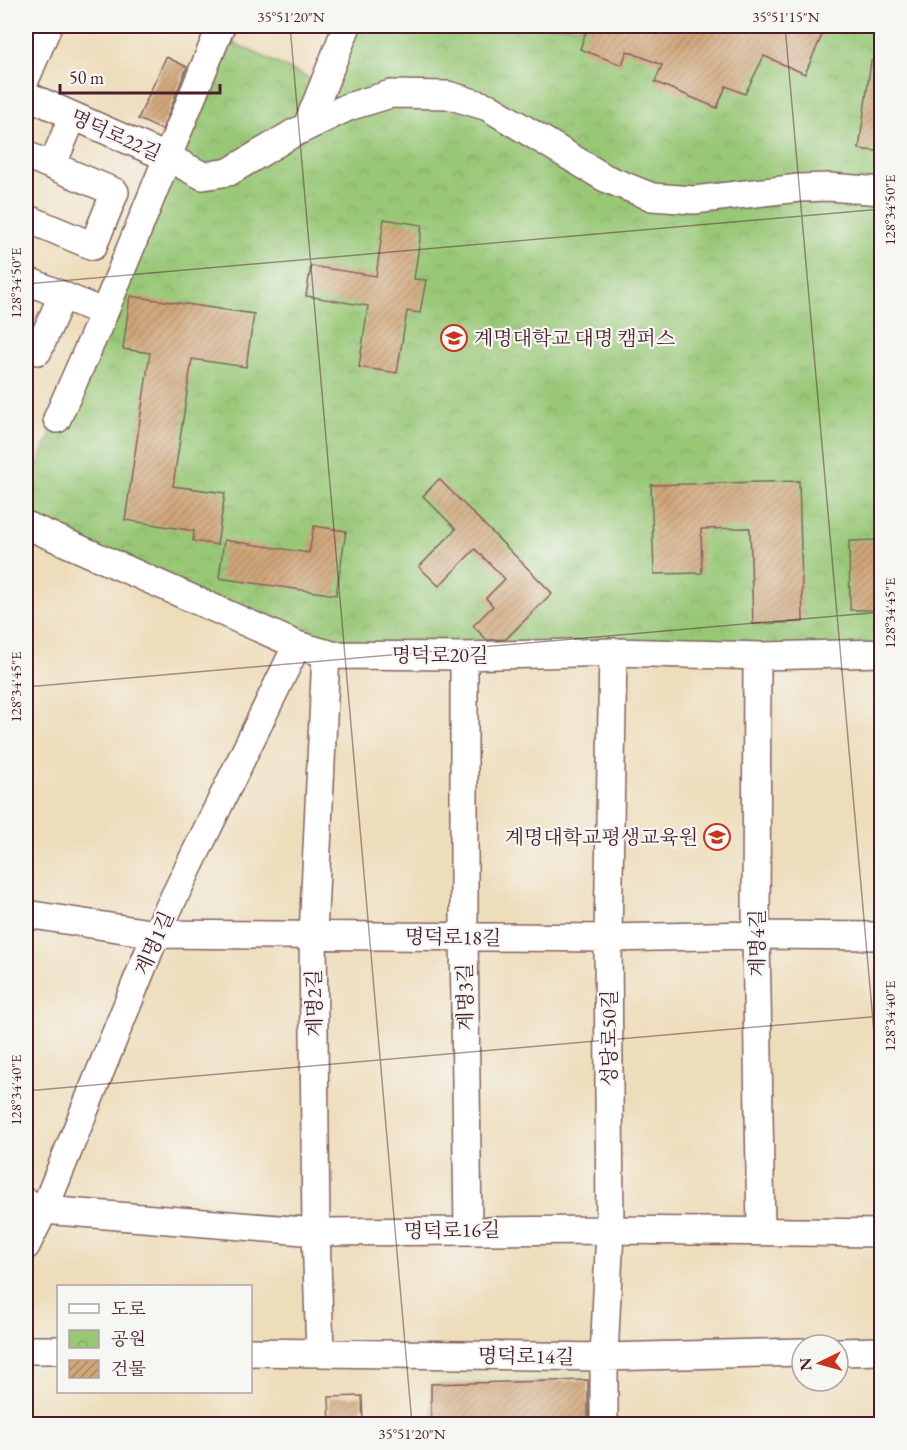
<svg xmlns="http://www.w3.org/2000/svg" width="907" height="1450" font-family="'EB Garamond','Noto Serif KR',serif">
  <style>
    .built { fill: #e0ddbb }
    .park { fill: url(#park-crowns); stroke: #717350; stroke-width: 1.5 }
    .building { fill: url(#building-hatch) }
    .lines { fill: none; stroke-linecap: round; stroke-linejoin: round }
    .minor-casing { stroke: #83625d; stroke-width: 30 }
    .minor { stroke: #fff; stroke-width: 27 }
    .ticks { fill: none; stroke: #4a1f2b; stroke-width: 1.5; stroke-opacity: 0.45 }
    .labels { text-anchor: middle; stroke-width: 4.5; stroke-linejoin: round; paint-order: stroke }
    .street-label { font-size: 20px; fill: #4a1f2b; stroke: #f6f6f2 }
    .poi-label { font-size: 20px; fill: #4a1f2b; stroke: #f6f6f2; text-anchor: start }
    .neatline { fill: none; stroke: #4a1f2b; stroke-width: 2 }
    .ticks-label { font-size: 15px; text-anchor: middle; fill: #4a1f2b }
  </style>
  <defs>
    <pattern id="park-crowns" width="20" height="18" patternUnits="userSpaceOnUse" patternTransform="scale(1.5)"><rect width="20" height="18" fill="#98c776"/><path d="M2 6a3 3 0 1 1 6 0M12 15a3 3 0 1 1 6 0" fill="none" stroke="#84aa66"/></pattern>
    <pattern id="building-hatch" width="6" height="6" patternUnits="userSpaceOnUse" patternTransform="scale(1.5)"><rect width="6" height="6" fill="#d0a679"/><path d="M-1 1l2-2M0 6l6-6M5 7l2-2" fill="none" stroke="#ab8763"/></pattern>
  </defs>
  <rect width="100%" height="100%" fill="#f6f6f2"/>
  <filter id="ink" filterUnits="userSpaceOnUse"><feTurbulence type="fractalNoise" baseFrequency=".0167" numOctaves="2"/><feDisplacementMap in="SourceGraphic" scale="12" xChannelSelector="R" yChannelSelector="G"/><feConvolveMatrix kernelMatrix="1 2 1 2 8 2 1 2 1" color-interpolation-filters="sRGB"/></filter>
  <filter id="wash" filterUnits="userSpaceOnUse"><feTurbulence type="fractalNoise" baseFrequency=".008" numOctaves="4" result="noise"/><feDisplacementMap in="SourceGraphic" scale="24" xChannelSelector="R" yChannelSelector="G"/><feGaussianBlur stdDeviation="1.35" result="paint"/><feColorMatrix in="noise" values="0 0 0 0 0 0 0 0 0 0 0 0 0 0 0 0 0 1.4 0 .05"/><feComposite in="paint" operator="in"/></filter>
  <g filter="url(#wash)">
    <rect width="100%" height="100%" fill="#edb"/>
    <path class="built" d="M 591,1370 L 590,1424 L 432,1424 L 433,1376 Z"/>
    <path class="park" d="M 347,26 L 881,26 L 881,653 L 326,653 L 26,525 L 26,493 L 217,35 L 323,85 Z"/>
    <g id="blocks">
      <path class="building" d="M 588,26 L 826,26 L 805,74 L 764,56 L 745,94 L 726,86 L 717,108 L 655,82 L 662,65 L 627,51 L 622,65 L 580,49 Z
        M 166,57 L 187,67 L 162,130 L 138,119 Z
        M 871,61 L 882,62 L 882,152 L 859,149 Z
        M 384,219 L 422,225 L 414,279 L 426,280 L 420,313 L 407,311 L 397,373 L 359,367 L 368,306 L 306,296 L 311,266 L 376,276 Z
        M 130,296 L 254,314 L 246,367 L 192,359 L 173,486 L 225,493 L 217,545 L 193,541 L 194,531 L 125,520 L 150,353 L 123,349 Z
        M 439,479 L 552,593 L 506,639 L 487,640 L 473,626 L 493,606 L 486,598 L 505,579 L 475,549 L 439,586 L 419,567 L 456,529 L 423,496 Z
        M 799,481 L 803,622 L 753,624 L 750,528 L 701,529 L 702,573 L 654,574 L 651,485 Z
        M 314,526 L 346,531 L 336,595 L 219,578 L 224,540 L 309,553 Z
        M 882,540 L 882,610 L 850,610 L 849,541 Z
        M 588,1380 L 588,1425 L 431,1425 L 431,1384 Z
        M 362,1396 L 363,1425 L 330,1425 L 329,1397 Z"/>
    </g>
  </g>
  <g filter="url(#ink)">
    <use href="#blocks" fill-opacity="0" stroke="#83625d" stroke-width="1.5"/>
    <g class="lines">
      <defs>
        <path id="minor" d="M 26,78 L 48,26
          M 26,95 L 173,160 L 203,176 L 229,172 L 292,134 L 348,107 L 391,94 L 448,95 L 488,107 L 605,178 L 652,197 L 694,200 L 799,188 L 829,187 L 882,191
          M 307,126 L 347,26
          M 26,155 L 115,192 L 93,246 L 26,218
          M 52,166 L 73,116
          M 26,280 L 104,313 L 221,26
          M 38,351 L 62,296
          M 57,419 L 104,313
          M 26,525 L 297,645 L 332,655 L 464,656 L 613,652 L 762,656 L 882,653
          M 464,656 L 464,937 L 468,1230
          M 757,656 L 756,935 L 761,1231
          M 26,914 L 156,934 L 608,938 L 756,935 L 882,936
          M 26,1202 L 44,1210 L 316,1232 L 610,1230 L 882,1233
          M 26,1246 L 44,1210 L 156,934 L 297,645
          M 26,1350 L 58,1350
          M 250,1352 L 604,1357 L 802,1352
          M 838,1352 L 882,1351
          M 320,1353 L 316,1232 L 313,935 L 326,653
          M 604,1424 L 604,1357 L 610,1230 L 608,938 L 613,652"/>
      </defs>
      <use href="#minor" class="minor-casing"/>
      <use href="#minor" class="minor"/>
    </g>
  </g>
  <path class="ticks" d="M 290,26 L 412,1424M 785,26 L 882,1123M 26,284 L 882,209M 26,687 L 882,612M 26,1091 L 882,1016M 822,1424 L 882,1419"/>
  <defs>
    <symbol id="university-ring" viewBox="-11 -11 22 22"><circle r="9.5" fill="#f6f6f2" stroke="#c8321e" stroke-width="1.5"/><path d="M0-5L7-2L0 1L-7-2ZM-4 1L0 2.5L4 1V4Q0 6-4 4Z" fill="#c8321e"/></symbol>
  </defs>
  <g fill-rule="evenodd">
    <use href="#university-ring" x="439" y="323" width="30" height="30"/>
    <use href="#university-ring" x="702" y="822" width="30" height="30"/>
  </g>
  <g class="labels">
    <g class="street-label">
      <text transform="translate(116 135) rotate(24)" y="7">명덕로22길</text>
      <text x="440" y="662">명덕로20길</text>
      <text transform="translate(453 937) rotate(1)" y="7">명덕로18길</text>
      <text transform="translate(154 943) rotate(-66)" y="7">계명1길</text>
      <text transform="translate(757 943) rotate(-90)" y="7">계명4길</text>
      <text transform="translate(465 997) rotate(-91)" y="7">계명3길</text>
      <text transform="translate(314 1003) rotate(-91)" y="7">계명2길</text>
      <text transform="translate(609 1038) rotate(-90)" y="7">성당로50길</text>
      <text transform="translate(452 1230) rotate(-1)" y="7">명덕로16길</text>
      <text transform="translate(526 1356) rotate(1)" y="7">명덕로14길</text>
    </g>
    <g class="poi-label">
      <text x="474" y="345">계명대학교 대명 캠퍼스</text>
      <text x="698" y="844" text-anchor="end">계명대학교평생교육원</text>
    </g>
  </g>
  <rect width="907" height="1450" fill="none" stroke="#f6f6f2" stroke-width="66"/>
  <rect x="57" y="1285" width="195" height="108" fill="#f6f6f2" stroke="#b1a0a2" stroke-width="1.5"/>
  <rect x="69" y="1304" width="30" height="9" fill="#ffffff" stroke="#b1a0a2" stroke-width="1.5"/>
  <text x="111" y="1315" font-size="18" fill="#4a1f2b">도로</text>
  <rect x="69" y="1330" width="30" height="18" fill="url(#park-crowns)" stroke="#b1a0a2" stroke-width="1.5"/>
  <text x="111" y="1345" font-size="18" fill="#4a1f2b">공원</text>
  <rect x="69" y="1360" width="30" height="18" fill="url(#building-hatch)" stroke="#b1a0a2" stroke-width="1.5"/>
  <text x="111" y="1375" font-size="18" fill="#4a1f2b">건물</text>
  <g transform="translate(820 1363) rotate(265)"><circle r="28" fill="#f6f6f2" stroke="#b1a0a2" stroke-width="1.5"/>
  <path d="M0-4.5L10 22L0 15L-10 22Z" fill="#c8321e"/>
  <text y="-9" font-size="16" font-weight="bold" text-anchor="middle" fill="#4a1f2b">N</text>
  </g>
  <path d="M60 84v9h160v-9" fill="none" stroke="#4a1f2b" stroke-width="3"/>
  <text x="69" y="84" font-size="18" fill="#4a1f2b" stroke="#f6f6f2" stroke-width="4.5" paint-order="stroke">50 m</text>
  <rect x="33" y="33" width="841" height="1384" class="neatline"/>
  <g class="ticks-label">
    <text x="291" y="22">35°51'20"N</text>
    <text x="786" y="22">35°51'15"N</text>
    <text transform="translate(890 210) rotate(-90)" y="5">128°34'50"E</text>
    <text transform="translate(16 283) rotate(-90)" y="5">128°34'50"E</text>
    <text transform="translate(890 613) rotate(-90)" y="5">128°34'45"E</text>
    <text transform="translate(16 687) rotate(-90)" y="5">128°34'45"E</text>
    <text transform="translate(890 1016) rotate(-90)" y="5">128°34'40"E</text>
    <text transform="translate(16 1090) rotate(-90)" y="5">128°34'40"E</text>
    <text x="412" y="1439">35°51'20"N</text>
  </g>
</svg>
